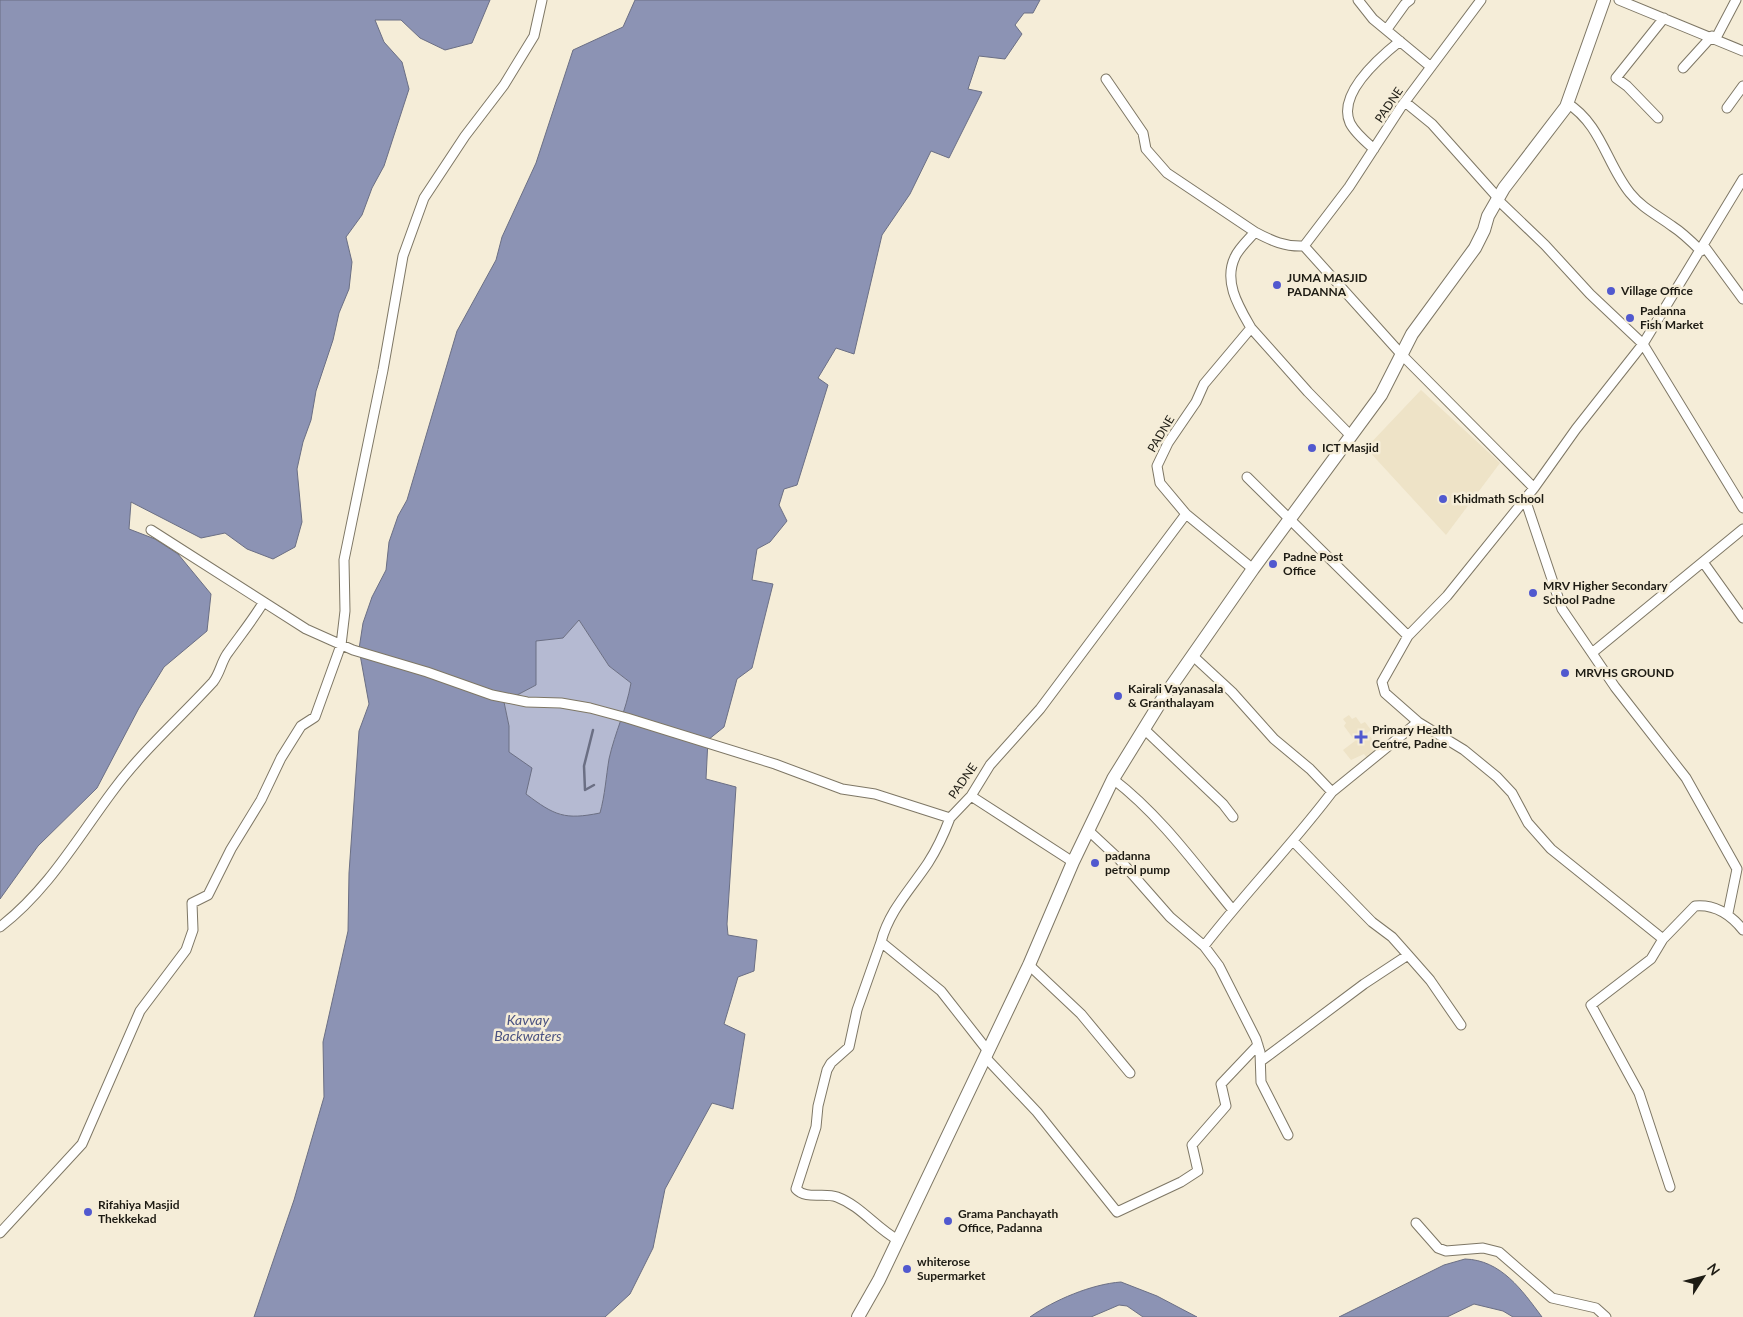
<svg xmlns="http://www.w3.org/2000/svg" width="1743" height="1317" font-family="Lato,sans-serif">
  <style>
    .built { fill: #eee3c7 }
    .green { fill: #b5bad2 }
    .water { fill: #8c93b4; stroke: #6b6f84; fill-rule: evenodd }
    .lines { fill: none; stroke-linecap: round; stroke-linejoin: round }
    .stream { stroke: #6b6f84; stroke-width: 2.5 }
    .minor-casing { stroke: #7e7765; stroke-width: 11 }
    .secondary-casing { stroke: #7e7765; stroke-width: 14 }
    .minor { stroke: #fff; stroke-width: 9 }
    .secondary { stroke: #fff; stroke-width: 12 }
    .poi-dot { fill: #5159cf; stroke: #f5edd8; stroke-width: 2 }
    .labels { text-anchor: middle; stroke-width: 5; stroke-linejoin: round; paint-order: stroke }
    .street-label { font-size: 12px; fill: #1e1c14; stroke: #f5edd8 }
    .poi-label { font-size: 12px; font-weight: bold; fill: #1e1c14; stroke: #f5edd8; text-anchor: start }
    .water-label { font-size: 14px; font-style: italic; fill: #4a5282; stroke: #f5edd8 }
  </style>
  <rect width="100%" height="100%" fill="#f5edd8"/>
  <path class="built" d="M 1421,390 L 1500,463 L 1446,535 L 1366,448 Z
    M 1349,715 L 1352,719 L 1356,717 L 1361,724 L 1365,722 L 1371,730 L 1367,733 L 1381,749 L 1368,759 L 1364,754 L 1351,760 L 1343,750 L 1355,741 L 1344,726 L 1346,723 L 1343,719 Z"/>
  <path class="green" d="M 579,620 L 609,666 L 631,683 C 627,711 615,732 609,759 C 606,777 605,795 600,813 L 575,818 L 548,811 L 526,794 L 509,752 L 509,726 L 504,702 L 536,685 L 536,640 L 563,638 Z"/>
  <path class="water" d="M 0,0 L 490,0 L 472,43 L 445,50 L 420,38 L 401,20 L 375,20 L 384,42 L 402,62 L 409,89 L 384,166 L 372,188 L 362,215 L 346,237 L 352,262 L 349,289 L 339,313 L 333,340 L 316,391 L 311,420 L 303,442 L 297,469 L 302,522 L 295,547 L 273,559 L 247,549 L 225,533 L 201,538 L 131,502 L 129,529 L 155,539 L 178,554 L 211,594 L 207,631 L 164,667 L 139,708 L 97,788 L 38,846 L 0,899 Z
    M 635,0 L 1040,0 L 1033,13 L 1024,13 L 1015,25 L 1022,34 L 1005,59 L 979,56 L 968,89 L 982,92 L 949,158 L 931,151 L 910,194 L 882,235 L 854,354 L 836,348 L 818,378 L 828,385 L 797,485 L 784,489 L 779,505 L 787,521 L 770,542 L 757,549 L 752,580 L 773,584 L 752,668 L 737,679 L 724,727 L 708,740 L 706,779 L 736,787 L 727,924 L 728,935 L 757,940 L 754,971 L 738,977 L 724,1024 L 745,1034 L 733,1109 L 712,1103 L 665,1189 L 653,1248 L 630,1294 L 605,1317 L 254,1317 L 294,1200 L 324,1097 L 323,1042 L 348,931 L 349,873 L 359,731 L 369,704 L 359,649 L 363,623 L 372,597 L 386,570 L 389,542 L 398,516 L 407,500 L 457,331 L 496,260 L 502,237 L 536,163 L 573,50 L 623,27 ZM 579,620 L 609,666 L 631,683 C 626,711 615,732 609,759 C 606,777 605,795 600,813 C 565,820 555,816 526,794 L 532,768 L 509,752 L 509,726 L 504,702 L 536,685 L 536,641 L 563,638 Z
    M 1465,1259 C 1501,1260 1522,1290 1542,1317 L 1513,1317 L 1503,1311 L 1474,1304 L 1447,1317 L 1339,1317 L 1444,1265 Z
    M 1121,1282 L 1157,1296 L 1197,1317 L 1143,1317 L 1127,1306 L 1119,1305 L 1091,1317 L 1030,1317 C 1054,1300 1092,1284 1121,1282 Z"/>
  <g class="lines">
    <path class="stream" d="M 593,730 L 584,766 L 585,790 L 594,785"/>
    <defs>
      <path id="minor" d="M 1358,0 L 1373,19 L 1431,67
        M 1619,0 L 1743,51
        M 1387,29 L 1405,4 L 1410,0
        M 1716,38 L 1736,0
        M 1683,68 L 1712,36
        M 1106,79 L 1143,133 L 1146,149 L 1167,173 L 1255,232
        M 1405,102 L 1432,124 L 1499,199
        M 1567,103 C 1601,124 1607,165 1630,193 C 1642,208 1657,215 1672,226 C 1683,233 1692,242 1701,251
        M 1727,108 L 1743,86
        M 1658,118 L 1627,86 L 1616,78 L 1664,18
        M 1374,149 C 1366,142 1355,133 1350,123 C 1337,94 1380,57 1400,41
        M 1743,179 L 1643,344 L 1576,429 L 1534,488 L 1447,596 L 1408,636 L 1382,682 L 1385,693 L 1418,722 L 1464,750 L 1497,777 L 1512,793 L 1528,823 L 1551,849 L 1663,939 L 1695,906 C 1716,904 1731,915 1743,930
        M 1498,200 L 1545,245 L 1590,294 L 1643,344 L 1743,508
        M 1304,246 L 1402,355 L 1534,488
        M 1704,246 L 1743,299
        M 1251,328 L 1308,392 L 1351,436
        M 1247,477 L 1408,636
        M 1525,499 L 1562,609 L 1615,687 L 1686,778 L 1737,869 L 1728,913
        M 1186,514 L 1253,569
        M 151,530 L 306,629 L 353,650 L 427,672 L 492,695 L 527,702 L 561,703 L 590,708 L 627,718 L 775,764 L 842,789 L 875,794 L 950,818 L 971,796 L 990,765 L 1040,709 L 1186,514 L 1160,483 L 1157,466 L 1168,443 L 1196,402 L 1204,384 L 1251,328 C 1239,307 1223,282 1235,257 C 1239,248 1249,239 1255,232 C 1272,241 1285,247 1304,246 L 1349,187 L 1401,107 L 1481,0
        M 1703,562 L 1743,618
        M 1592,653 L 1743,529
        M 1193,656 L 1232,692 L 1274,739 L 1310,769 L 1332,792 L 1418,722
        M 1144,729 L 1223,804 L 1233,817
        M 1113,779 C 1160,815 1195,864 1232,909
        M 971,796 L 1073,862
        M 950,818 C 944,834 937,849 928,863 C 910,890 889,911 881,942 L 941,991 L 988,1051
        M 1089,831 L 1119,859 L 1170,917 L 1204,946
        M 1293,841 L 1372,922 L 1392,937 L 1408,955 L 1430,980 L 1461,1025
        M 0,927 C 48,890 77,839 112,792 C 142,751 179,719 213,682 C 220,673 221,663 227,654 C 239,637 252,621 263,603
        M 1663,939 L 1651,959 L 1591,1005 L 1639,1093 L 1670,1187
        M 881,942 L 857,1010 L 849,1047 L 831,1063 L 827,1070 L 818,1106 L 816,1127 L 796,1189 C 806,1200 824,1192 837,1197 C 861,1206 876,1228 898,1240
        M 1029,965 L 1081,1014 L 1130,1073
        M 985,1057 L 1037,1112 L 1117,1212 L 1181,1182 L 1198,1171 L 1192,1145 L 1226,1106 L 1221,1084 L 1258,1045
        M 1261,1061 L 1364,984 L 1408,955
        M 1288,1135 L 1261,1082 L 1260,1052 L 1256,1039 L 1219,966 L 1204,946 C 1245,893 1292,845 1332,792
        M 1416,1223 L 1438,1248 L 1446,1251 L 1483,1248 L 1499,1252 L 1552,1298 L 1596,1308 L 1606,1317
        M 0,1233 L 82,1144 L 140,1011 L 186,950 L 193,930 L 192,903 L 208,895 L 231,849 L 261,800 L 281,758 L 301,726 L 315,717 L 341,645 L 345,611 L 344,560 L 383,370 L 403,256 L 424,198 L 465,136 L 504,85 L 534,36 L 542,0"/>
      <path id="secondary" d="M 858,1317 L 879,1280 L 1029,965 L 1073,862 L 1113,779 L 1163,698 L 1253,569 L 1381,395 L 1412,334 L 1475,248 L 1484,230 L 1488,216 L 1504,188 L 1566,107 L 1604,0"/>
    </defs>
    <use href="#minor" class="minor-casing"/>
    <use href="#secondary" class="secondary-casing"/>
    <use href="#minor" class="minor"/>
    <use href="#secondary" class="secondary"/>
  </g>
  <g class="poi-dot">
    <circle cx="1277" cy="285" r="5"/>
    <circle cx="1611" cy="291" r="5"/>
    <circle cx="1630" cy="318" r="5"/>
    <circle cx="1312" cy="448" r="5"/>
    <circle cx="1443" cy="499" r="5"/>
    <circle cx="1273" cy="564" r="5"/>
    <circle cx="1533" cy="593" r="5"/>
    <circle cx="1565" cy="673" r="5"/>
    <circle cx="1118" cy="696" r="5"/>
    <path d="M1358.5 729.5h5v5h5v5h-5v5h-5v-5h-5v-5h5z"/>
    <circle cx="1095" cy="863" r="5"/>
    <circle cx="88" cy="1212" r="5"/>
    <circle cx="948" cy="1221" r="5"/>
    <circle cx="907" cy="1269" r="5"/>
  </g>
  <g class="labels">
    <g class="street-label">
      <text transform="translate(1389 105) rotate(-56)" y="4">PADNE</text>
      <text transform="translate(1161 434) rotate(-59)" y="4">PADNE</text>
      <text transform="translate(963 781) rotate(-55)" y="4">PADNE</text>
    </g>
    <g class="poi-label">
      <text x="1287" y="282">JUMA MASJID<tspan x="1287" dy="14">PADANNA</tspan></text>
      <text x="1621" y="295">Village Office</text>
      <text x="1640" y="315">Padanna<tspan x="1640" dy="14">Fish Market</tspan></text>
      <text x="1322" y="452">ICT Masjid</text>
      <text x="1453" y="503">Khidmath School</text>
      <text x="1283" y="561">Padne Post<tspan x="1283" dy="14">Office</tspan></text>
      <text x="1543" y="590">MRV Higher Secondary<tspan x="1543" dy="14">School Padne</tspan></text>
      <text x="1575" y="677">MRVHS GROUND</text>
      <text x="1128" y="693">Kairali Vayanasala<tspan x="1128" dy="14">&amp; Granthalayam</tspan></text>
      <text x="1372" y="734">Primary Health<tspan x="1372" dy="14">Centre, Padne</tspan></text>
      <text x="1105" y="860">padanna<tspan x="1105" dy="14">petrol pump</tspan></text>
      <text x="98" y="1209">Rifahiya Masjid<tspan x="98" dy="14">Thekkekad</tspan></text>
      <text x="958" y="1218">Grama Panchayath<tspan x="958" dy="14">Office, Padanna</tspan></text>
      <text x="917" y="1266">whiterose<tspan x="917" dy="14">Supermarket</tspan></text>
    </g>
    <g class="water-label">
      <text x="528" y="1025">Kavvay<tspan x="528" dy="16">Backwaters</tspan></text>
    </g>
  </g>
  <g transform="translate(1703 1277) rotate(54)" stroke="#f5edd8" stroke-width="4" paint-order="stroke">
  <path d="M0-4L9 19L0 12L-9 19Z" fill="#1e1c14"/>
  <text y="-8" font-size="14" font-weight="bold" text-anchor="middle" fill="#1e1c14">N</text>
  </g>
</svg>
